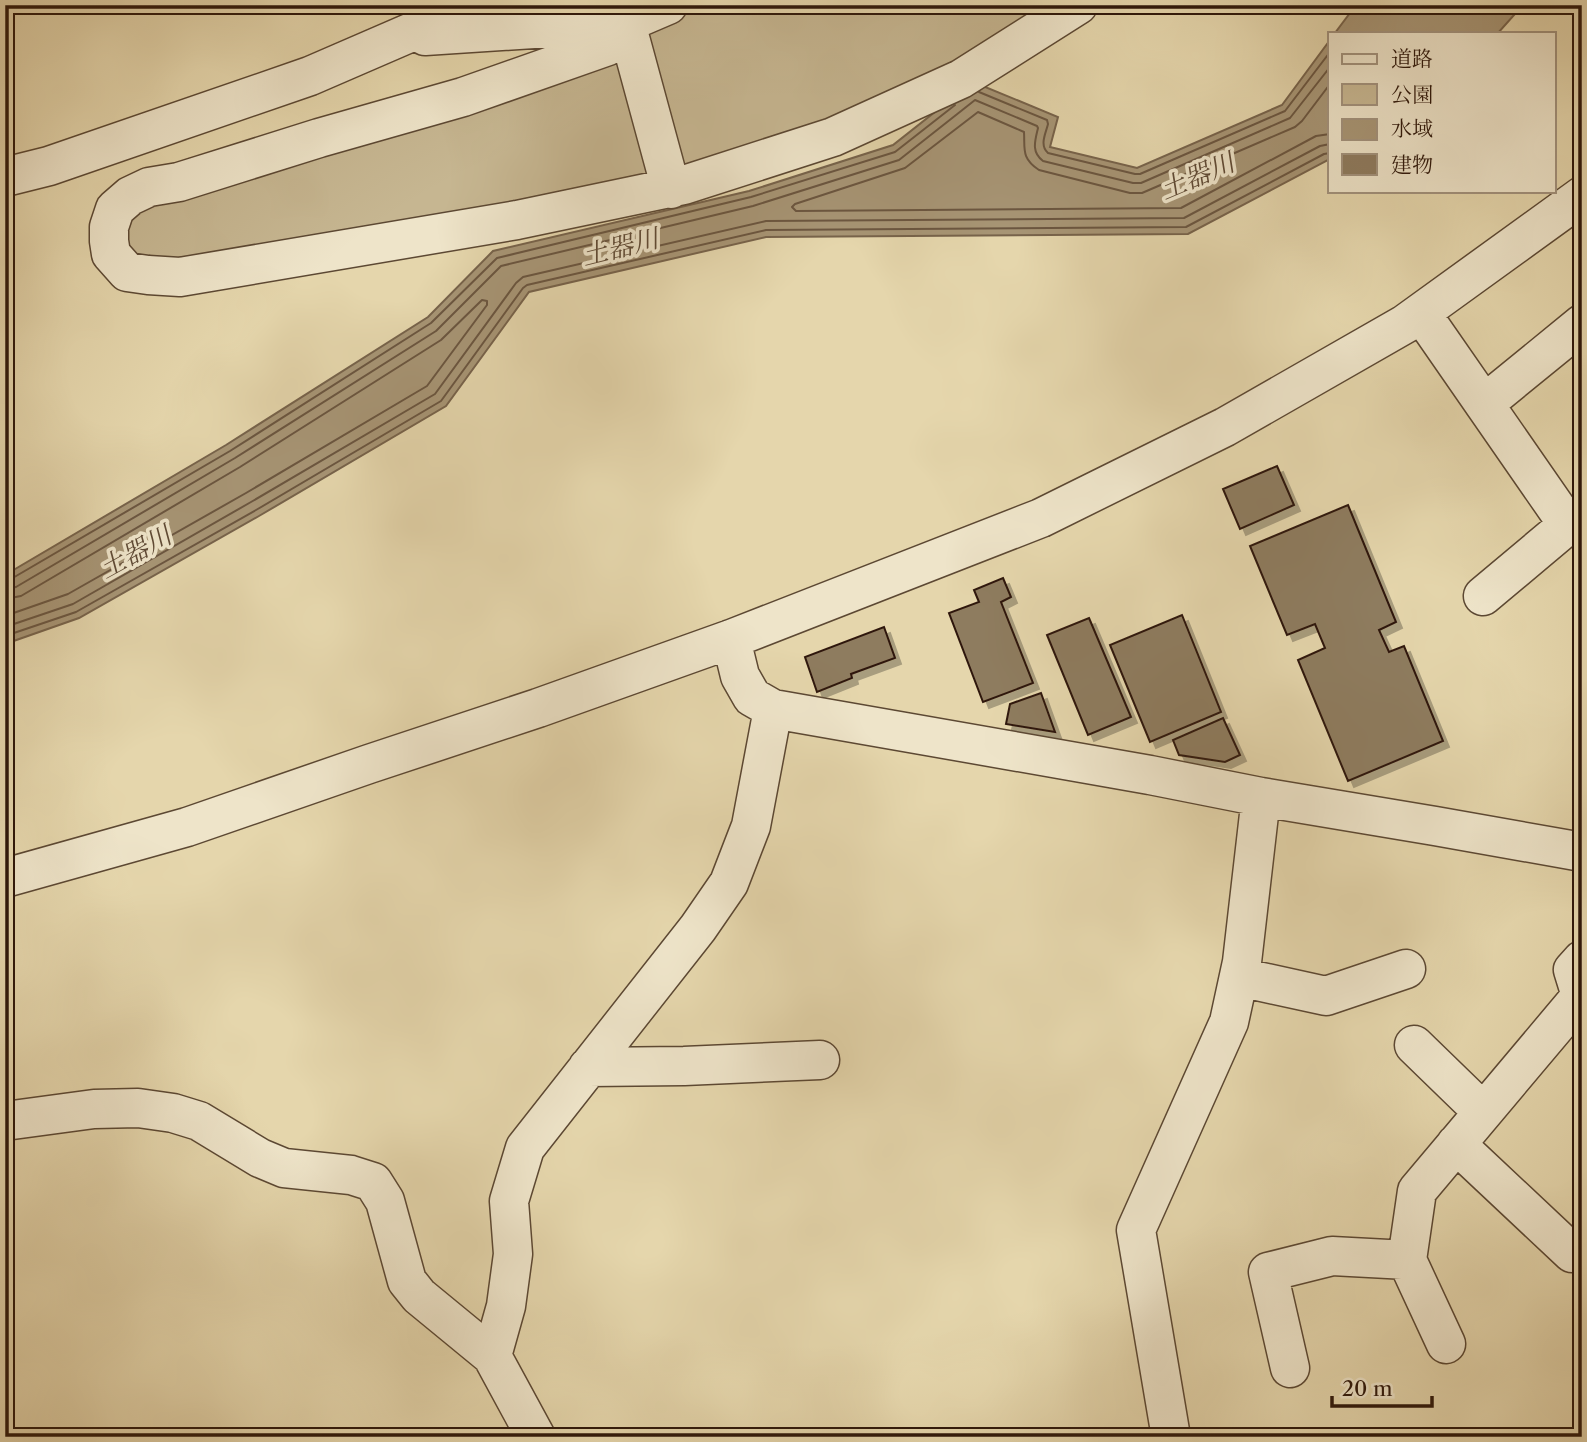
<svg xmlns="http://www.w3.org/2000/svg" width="1587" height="1442" font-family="'Libre Caslon Text','Noto Serif JP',serif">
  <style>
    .green { fill: #c6b691; stroke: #7a674e; stroke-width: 2 }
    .water { fill: #a79575; stroke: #77634b; stroke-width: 2 }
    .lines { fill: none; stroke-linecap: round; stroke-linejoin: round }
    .shore { stroke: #6b5640; stroke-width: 2 }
    .building { fill: #8e7b5f; stroke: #2f180b; stroke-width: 2; filter: url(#shadow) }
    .minor-casing { stroke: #5c4833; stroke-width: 41 }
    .minor { stroke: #eee4c9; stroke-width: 38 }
    .labels { text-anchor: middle; stroke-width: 7; stroke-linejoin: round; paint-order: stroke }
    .water-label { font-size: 26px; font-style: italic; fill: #5f4a35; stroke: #eee4c9 }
  </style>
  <defs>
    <filter id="shadow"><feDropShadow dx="6" dy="6" stdDeviation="0" flood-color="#0004"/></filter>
  </defs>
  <rect width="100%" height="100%" fill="#e5d6ac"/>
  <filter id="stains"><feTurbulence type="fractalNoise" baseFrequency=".00286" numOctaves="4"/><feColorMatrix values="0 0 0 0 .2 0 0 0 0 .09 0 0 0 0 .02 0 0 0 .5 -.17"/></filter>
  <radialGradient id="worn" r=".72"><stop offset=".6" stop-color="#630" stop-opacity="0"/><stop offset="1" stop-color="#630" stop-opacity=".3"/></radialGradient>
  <path class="green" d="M 700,5 L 1049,5 L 952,68 L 871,107 L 675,175 L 636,29 Z
    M 619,52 L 653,178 L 150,267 L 124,250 L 124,218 L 137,205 Z"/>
  <path class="water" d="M 1356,5 L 1523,5 L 1498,33 L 1335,33 Z
    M 1330,40 L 1330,159 L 1188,234 L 766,237 L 529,292 L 446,406 L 259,516 L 79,618 L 5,644 L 5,575 L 226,445 L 428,317 L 493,251 L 749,191 L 893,145 L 973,82 L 1058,117 L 1050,147 L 1137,168 L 1282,105 Z"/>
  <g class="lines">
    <path class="shore" d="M 1330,84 L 1302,121 L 1295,127 L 1142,193 L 1130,193 L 1039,170 C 1021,158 1025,149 1024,132 L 978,112 L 905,168 L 795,204 L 792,207 L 796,211 L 1181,208 L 1316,136 L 1330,134
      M 979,92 L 1047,120 L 1048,124 C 1046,133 1039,145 1048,153 L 1135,174 L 1140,174 L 1285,111 L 1330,52
      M 5,580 L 11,579 L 230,451 L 431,323 L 497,258 L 751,197 L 895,152 L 955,105
      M 5,589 L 16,587 L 235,458 L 436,331 L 501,266 L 753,206 L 899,160 L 975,100 L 1037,126 L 1038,128 C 1035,141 1031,152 1043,161 L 1133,183 L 1141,183 L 1290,118 L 1330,67
      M 5,599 L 21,596 L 240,467 L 441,340 L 482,300 L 487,301 L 487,305 L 427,386 L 246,493 L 68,594 L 5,616
      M 5,627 L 73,604 L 251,502 L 435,394 L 516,283 L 523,277 L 766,221 L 1184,218 L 1320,146 L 1330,144
      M 5,636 L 76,612 L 256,510 L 441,401 L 523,288 L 527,285 L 766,230 L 1186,227 L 1324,154 L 1330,153"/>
  </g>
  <path class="building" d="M 1277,466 L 1294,505 L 1240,529 L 1223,489 Z
    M 1348,505 L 1396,622 L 1379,630 L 1389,652 L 1404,646 L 1443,741 L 1348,781 L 1298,660 L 1325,648 L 1315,624 L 1287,635 L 1250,546 Z
    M 1003,578 L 1011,597 L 1001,602 L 1033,683 L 983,702 L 949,613 L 979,602 L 974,590 Z
    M 1182,615 L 1221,712 L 1150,742 L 1110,645 Z
    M 1089,618 L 1131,717 L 1088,735 L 1047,635 Z
    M 884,627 L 895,658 L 851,674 L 852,678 L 817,692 L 805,657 Z
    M 1041,693 L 1055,732 L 1006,724 L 1010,704 Z
    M 1223,718 L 1240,755 L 1225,762 L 1179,755 L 1173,740 Z"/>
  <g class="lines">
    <defs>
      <path id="minor" d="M 626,23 L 608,46 L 463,97 L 319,138 L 179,182 L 149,187 L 130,196 L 115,209 L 109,227 L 109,241 L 111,254 L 127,272 L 148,275 L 180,277 L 517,220 L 684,185 L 833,137 L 961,79 L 1078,5
        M 626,23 L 671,189
        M 425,36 L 626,23 L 668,5
        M 5,177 L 49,166 L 310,76 L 474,5
        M 1421,313 L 1568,525
        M 1484,404 L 1582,324
        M 1483,596 L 1582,513
        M 731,639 L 740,676 L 752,697 L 773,709 L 1150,775 L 1261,797 L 1435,826 L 1582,852
        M 5,878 L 187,827 L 369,764 L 538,708 L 731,639 L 1041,518 L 1225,427 L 1405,324 L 1582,196
        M 1239,977 L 1326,996 L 1406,969
        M 1414,1045 L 1483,1112
        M 588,1067 L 684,1066 L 820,1060
        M 5,1121 L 94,1109 L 138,1108 L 173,1113 L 199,1121 L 260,1158 L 284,1168 L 351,1175 L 373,1182 L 385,1201 L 407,1281 L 419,1296 L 492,1356 L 536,1437
        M 1456,1144 L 1572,1253
        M 1407,1260 L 1446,1344
        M 492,1356 L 506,1306 L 513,1254 L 509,1201 L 525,1148 L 698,928 L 729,883 L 751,826 L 773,709
        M 1290,1368 L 1268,1272 L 1332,1256 L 1407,1260 L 1417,1191 L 1581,996 L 1573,970 L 1582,960
        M 1171,1437 L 1136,1230 L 1229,1022 L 1242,962 L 1261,797"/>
    </defs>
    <use href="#minor" class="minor-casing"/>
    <use href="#minor" class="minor"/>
  </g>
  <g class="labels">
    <g class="water-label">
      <text transform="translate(1197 176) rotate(-23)" y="9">土器川</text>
      <text transform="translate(620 247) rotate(-14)" y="9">土器川</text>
      <text transform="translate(135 552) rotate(-29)" y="9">土器川</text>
    </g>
  </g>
  <rect width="1587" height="1442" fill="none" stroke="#e5d6ac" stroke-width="28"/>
  <rect x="7" y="7" width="1573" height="1428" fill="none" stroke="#2f180b" stroke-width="3.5"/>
  <rect x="14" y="14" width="1559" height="1414" fill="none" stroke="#2f180b" stroke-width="2"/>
  <rect x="1328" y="32" width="228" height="161" fill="#eee4c9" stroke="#a2927d" stroke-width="2"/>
  <rect x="1342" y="54" width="35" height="10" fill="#eee4c9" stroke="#a2927d" stroke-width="2"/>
  <text x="1391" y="66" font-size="21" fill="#2f180b">道路</text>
  <rect x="1342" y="84" width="35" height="21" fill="#c6b691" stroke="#a2927d" stroke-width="2"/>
  <text x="1391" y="102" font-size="21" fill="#2f180b">公園</text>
  <rect x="1342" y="119" width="35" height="21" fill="#a79575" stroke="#a2927d" stroke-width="2"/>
  <text x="1391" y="136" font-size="21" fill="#2f180b">水域</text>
  <rect x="1342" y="154" width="35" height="21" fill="#8e7b5f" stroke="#a2927d" stroke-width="2"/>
  <text x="1391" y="172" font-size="21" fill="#2f180b">建物</text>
  <path d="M1332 1396v10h100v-10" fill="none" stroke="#2f180b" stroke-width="3.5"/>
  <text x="1342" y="1396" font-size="21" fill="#2f180b" stroke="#eee4c9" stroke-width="5" paint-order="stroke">20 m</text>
  <rect width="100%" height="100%" filter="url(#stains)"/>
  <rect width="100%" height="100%" fill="url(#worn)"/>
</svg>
